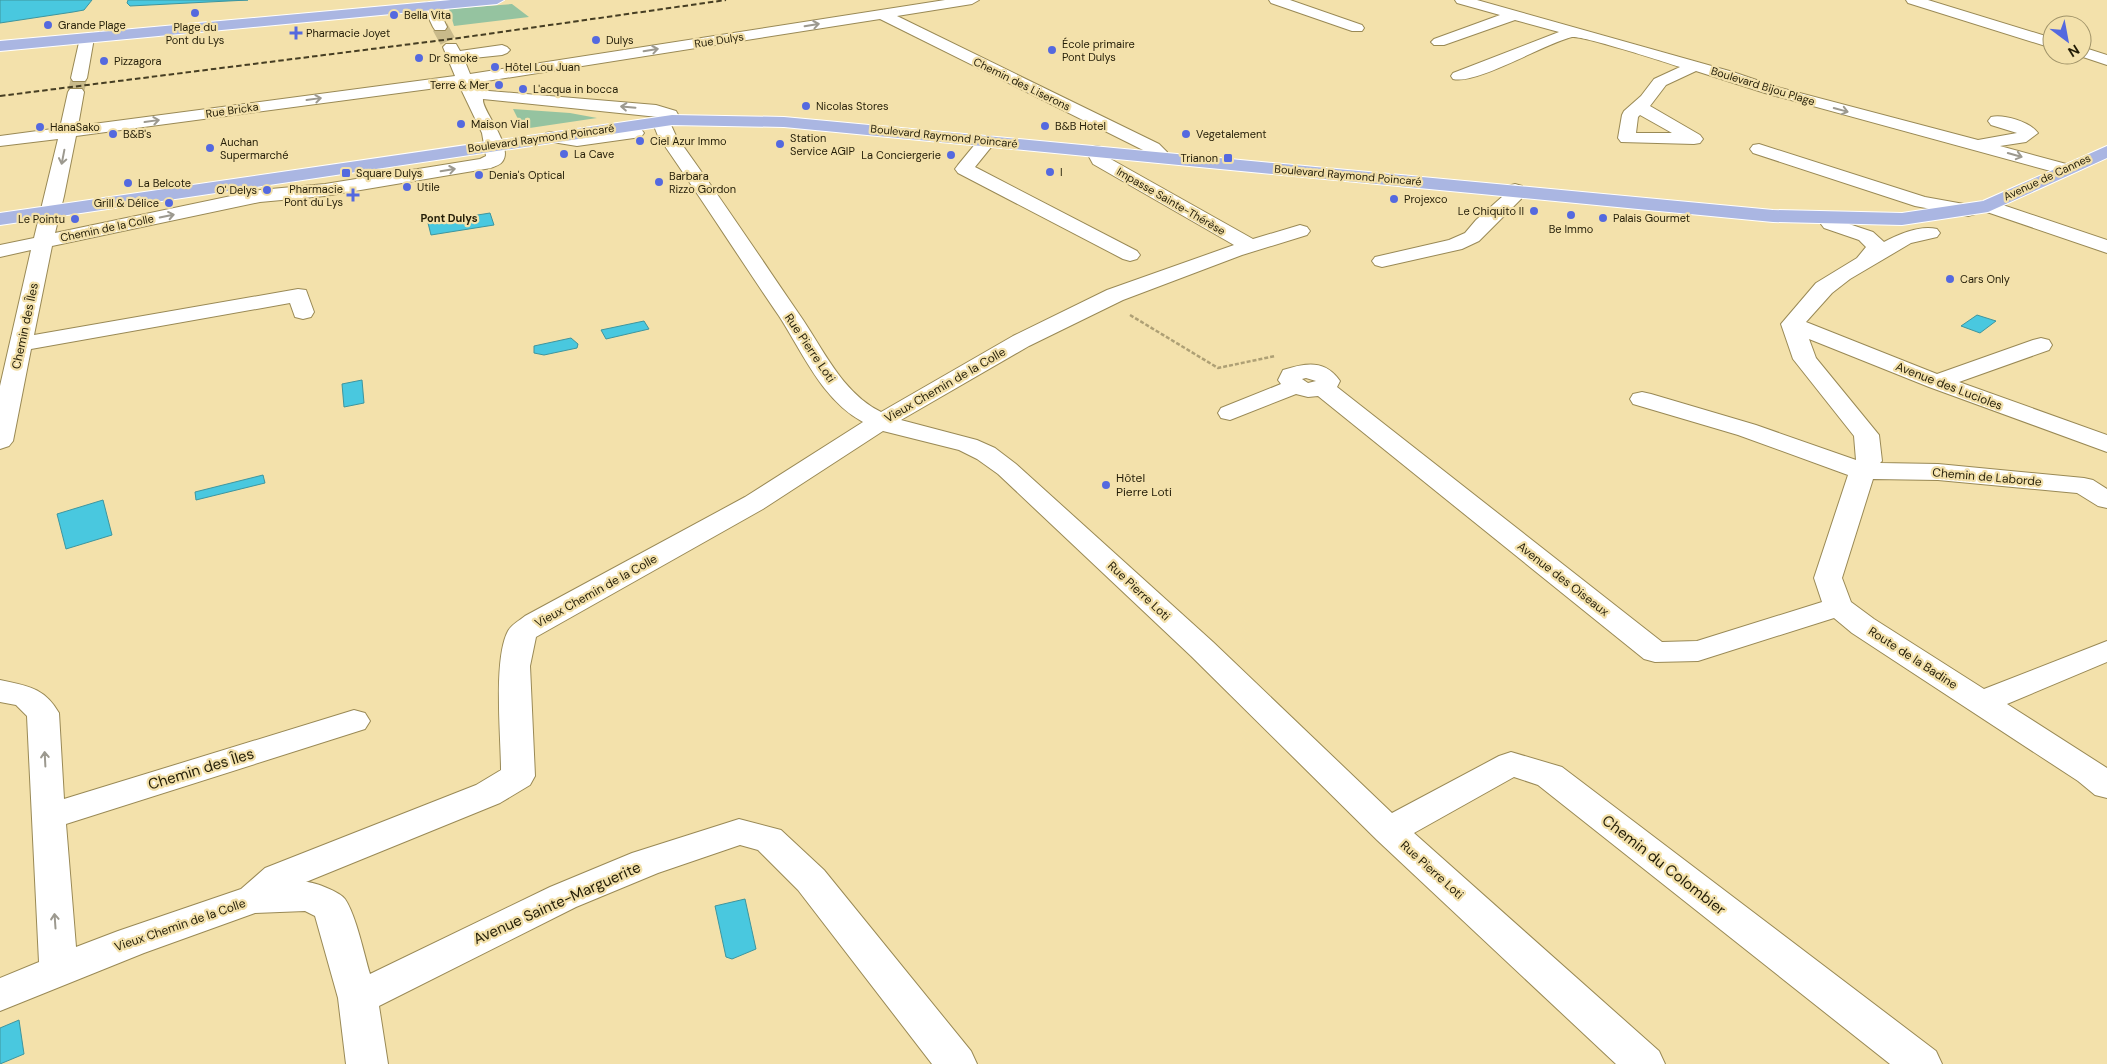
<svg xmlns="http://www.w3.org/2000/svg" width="2107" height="1064" font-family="'DM Sans',sans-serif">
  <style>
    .green { fill: #95c3a0 }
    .water { fill: #49c8df; stroke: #3e959e }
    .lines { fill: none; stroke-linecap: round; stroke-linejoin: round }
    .minor-tunnel { stroke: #c9ba8a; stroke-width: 16; stroke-dasharray: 16 8; stroke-linecap: butt }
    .minor-casing { stroke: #998955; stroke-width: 2 }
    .major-casing { stroke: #fff; stroke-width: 2 }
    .path { stroke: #aea075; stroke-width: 2.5; stroke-dasharray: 4 2; stroke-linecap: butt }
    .minor { fill: #fff; fill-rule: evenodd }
    .major { fill: #aab6e2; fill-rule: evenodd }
    .rail { stroke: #463e23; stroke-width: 2; stroke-dasharray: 5.5 3; stroke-linecap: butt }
    .oneway { stroke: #9c998f }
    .poi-dot { fill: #5469df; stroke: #f3e1ab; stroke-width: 2 }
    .labels { text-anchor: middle; stroke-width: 4.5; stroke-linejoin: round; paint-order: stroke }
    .far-poi-label { font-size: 11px; fill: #231d07; stroke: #f3e1ab; text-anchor: start }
    .far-street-label { font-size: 11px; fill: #231d07; stroke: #f3e1ab }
    .far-neighbourhood-label { font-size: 11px; font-weight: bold; fill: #231d07; stroke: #f3e1ab }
    .street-label { font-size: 12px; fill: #231d07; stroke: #f3e1ab }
    .poi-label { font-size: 12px; fill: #231d07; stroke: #f3e1ab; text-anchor: start }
    .near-street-label { font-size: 15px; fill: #231d07; stroke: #f3e1ab }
  </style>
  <rect width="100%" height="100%" fill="#f3e1ab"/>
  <path class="green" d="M 512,4 L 529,17 L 454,26 L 449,9 Z
    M 513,109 L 570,113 L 597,118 L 523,129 Z"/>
  <path class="water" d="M 0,0 L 92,0 L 84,10 L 73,12 L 0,23 Z
    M 128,0 L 248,0 L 130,6 L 127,3 Z
    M 490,213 L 494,225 L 431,235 L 428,223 Z
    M 1977,315 L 1996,321 L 1980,333 L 1961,326 Z
    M 644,321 L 649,329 L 606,339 L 601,330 Z
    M 571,338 L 578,344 L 577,348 L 544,355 L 534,353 L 534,346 Z
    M 362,380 L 364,403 L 344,407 L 342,384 Z
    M 263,475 L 265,483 L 196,500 L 195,492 Z
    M 103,500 L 112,535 L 66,549 L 57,514 Z
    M 745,899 L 756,949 L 732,959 L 726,957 L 715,906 Z
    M 19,1020 L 24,1054 L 0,1064 L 0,1028 Z"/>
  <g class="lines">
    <path class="minor-tunnel" d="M 440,27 L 451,47
      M 76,92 L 79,78"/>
    <defs>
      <path id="minor" d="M 945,0 L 979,0 L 972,4 L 897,16 L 1159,144 L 1167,152 L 1164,161 L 1158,162 L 1152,161 L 1147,152 L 880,19 L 474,83 L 477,90 L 656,105 L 676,111 L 681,120 L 678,124 L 671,125 L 676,136 C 718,194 758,254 799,314 C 823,348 841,392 881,412 L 1013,336 L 1107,290 L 1234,245 L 1093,164 L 1086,151 L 1089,147 L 1095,146 L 1101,147 L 1107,157 L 1253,239 L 1300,225 L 1307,227 L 1310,231 L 1307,235 L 1242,255 L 1123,300 L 1029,346 L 901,420 L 977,440 L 995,448 L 1016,464 L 1213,642 L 1392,813 L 1499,756 L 1511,752 L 1562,767 L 1936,1051 L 1942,1064 L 1890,1064 L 1538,785 L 1514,777 L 1414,833 L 1659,1051 L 1665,1064 L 1616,1064 L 1377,840 L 1191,656 L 998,474 L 977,459 L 959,450 L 883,431 L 763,509 L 536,637 L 530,666 L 535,776 L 530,785 L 500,803 L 306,882 C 315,882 340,892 345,899 C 356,915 364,954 370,974 L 550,887 L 632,853 L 739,819 L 781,830 L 824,870 L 971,1051 L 977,1064 L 932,1064 L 798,890 L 758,850 L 740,845 L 658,873 L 576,907 L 379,1006 L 388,1064 L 346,1064 L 338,998 L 315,916 L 305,911 L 255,913 L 144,953 L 0,1011 L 0,978 L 39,962 L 27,716 L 16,705 L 0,702 L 0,680 C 27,686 44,687 59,713 L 64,799 L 354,710 L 365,713 L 370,721 L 365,729 L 66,824 L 76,947 L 118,931 L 241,889 L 265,868 L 476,785 L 501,770 C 501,737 493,659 508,631 C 512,624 519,621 525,616 L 745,497 L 863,422 C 822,400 803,353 779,316 C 738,256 699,195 658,136 L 652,121 L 658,117 L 483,99 C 481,110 515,147 502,162 C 500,165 495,166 491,168 L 325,196 L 260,202 L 52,246 L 34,335 L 298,289 L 306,290 L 314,312 L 311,317 L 303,319 L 295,317 L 290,303 L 31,349 L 13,441 L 9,446 L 0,449 L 0,386 L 31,250 L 0,257 L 0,245 L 34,238 L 58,139 L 0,146 L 0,136 L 60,128 L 68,92 L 70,89 L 82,89 L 84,92 L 78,126 L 455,76 L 443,47 L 446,44 L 456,44 L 460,51 L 502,45 L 507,47 L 510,50 L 507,53 L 502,55 L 464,59 L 470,74 ZM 459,85 L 482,133 L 486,156 L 480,159 L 325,184 L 260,190 L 55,233 L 64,196 L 76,136 Z
        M 1269,0 L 1290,0 L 1362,25 L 1364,28 L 1362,31 L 1352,31 L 1271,3 Z
        M 1455,0 L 1477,0 L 1733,72 L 1777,87 L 1978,140 L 2017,133 L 1991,125 L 1988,121 L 1991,117 C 2004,114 2030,122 2038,133 L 2026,142 L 2000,146 L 2070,165 L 2073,169 L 2070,173 L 2064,174 L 2058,173 L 1765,93 L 1696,71 L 1666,85 L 1650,106 L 1700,135 L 1703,139 L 1700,143 L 1694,144 L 1621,142 L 1618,138 L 1622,115 L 1624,111 L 1641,96 L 1654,79 L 1680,67 C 1665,62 1581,35 1572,37 C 1546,43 1476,85 1453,79 L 1451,76 L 1453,73 L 1559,32 L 1515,20 L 1444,45 L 1434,45 L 1431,42 L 1434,39 L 1500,15 L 1457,3 ZM 1640,115 L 1672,133 L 1636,133 L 1638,117 Z
        M 1906,0 L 1928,0 L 2052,38 L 2052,48 L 1908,3 Z
        M 430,2 L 435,3 L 437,6 L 447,27 L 445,30 L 435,30 L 433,27 L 423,6 L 425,3 Z
        M 87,34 L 92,35 L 94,38 L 87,78 L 85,81 L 73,81 L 71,78 L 80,38 L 82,35 Z
        M 2082,47 L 2107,55 L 2107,65 L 2077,55 L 2082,55 Z
        M 635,128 L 641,129 L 644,133 L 641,137 L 577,146 L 546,141 L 543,137 L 546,133 L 552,132 L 577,136 Z
        M 987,136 L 993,137 L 996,141 L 975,167 L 1137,251 L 1140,255 L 1137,259 L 1130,261 L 1123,259 L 958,173 L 955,169 L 958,165 L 981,137 Z
        M 1759,144 L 1925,197 L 1975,206 L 1978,210 L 1975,214 L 1968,216 L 1915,206 L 1753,153 L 1750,149 L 1753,145 Z
        M 1515,184 L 1522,186 L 1524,190 L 1521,199 L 1479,241 L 1462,249 L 1382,267 L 1375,265 L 1372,261 L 1375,257 L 1449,240 L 1465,233 L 1476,220 L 1503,196 L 1508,186 Z
        M 1988,200 L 2107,240 L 2107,253 L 1981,210 L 1978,206 L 1981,202 Z
        M 1831,218 L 1873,232 L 1884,242 C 1899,234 1920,225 1937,229 L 1940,233 L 1937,237 L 1911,243 L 1850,279 L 1832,293 L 1806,322 L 1937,374 L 2033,340 L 2041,338 L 2049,340 L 2052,345 L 2049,350 L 1959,382 L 2107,435 L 2107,452 L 1929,387 L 1809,339 L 1816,358 L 1879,435 L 1882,461 L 1880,463 L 1938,464 L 2084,478 L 2093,480 L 2107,489 L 2107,508 L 2098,506 L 2077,493 L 1938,480 L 1873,479 L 1842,578 L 1851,602 L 1874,619 L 1984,689 L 2107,641 L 2107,662 L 2007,704 L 2107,768 L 2107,798 L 2095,795 L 2078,781 L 1852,633 L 1834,618 L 1698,661 L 1655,662 L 1644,659 L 1318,396 L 1308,397 L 1296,394 L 1230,420 L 1221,418 L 1218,413 L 1221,408 L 1281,384 L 1278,380 L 1283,370 C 1305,363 1325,359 1340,381 L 1337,387 L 1662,642 L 1697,641 L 1822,602 L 1814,578 L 1848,475 L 1738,435 L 1633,404 L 1630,399 L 1633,394 L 1642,392 L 1651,394 L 1756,425 L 1856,460 L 1854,436 L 1793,359 L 1781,324 L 1816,283 L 1857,258 L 1866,247 L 1859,240 L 1824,228 L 1821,224 L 1824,220 ZM 1306,378 L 1316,381 L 1308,383 L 1302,379 Z"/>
      <path id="major" d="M 451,0 L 504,0 L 497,4 L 0,51 L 0,41 Z
        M 672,115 L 784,117 L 1773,210 L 1902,213 L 1983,201 L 2107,146 L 2107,158 L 1988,212 L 1902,225 L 1773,222 L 784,127 L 672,125 L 0,225 L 0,213 Z"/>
    </defs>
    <use href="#minor" class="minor-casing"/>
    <use href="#major" class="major-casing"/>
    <path class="path" d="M 1130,315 L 1218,368 L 1275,356"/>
    <use href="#minor" class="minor"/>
    <use href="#major" class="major"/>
    <path class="rail" d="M 0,96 L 459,38 L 726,0"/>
  </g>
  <defs><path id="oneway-shaft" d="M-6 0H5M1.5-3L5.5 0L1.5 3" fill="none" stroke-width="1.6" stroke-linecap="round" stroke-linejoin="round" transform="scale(1.25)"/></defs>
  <g class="oneway">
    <use href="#oneway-shaft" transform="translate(812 25) rotate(-9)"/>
    <use href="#oneway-shaft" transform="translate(651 50) rotate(-9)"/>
    <use href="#oneway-shaft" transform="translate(314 99) rotate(-8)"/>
    <use href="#oneway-shaft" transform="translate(628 107) rotate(-175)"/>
    <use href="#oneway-shaft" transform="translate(1841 110) rotate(15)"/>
    <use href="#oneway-shaft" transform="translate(152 121) rotate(-8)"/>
    <use href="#oneway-shaft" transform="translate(2015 155) rotate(16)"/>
    <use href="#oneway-shaft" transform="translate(63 157) rotate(101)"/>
    <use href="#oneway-shaft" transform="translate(448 170) rotate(-9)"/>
    <use href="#oneway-shaft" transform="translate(167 216) rotate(-12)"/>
    <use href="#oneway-shaft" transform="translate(45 759) rotate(-93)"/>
    <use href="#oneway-shaft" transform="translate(55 921) rotate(-94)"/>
  </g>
  <g class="poi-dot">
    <circle cx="195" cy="13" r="5"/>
    <circle cx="394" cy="15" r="5"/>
    <circle cx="48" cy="25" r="5"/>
    <path d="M293.5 25.5h5v5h5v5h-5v5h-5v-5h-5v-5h5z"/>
    <circle cx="596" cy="40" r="5"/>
    <circle cx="1052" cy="50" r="5"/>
    <circle cx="419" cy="58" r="5"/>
    <circle cx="104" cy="61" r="5"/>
    <circle cx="495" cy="67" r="5"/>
    <circle cx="499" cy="85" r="5"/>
    <circle cx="523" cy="89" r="5"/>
    <circle cx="806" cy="106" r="5"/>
    <circle cx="461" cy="124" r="5"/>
    <circle cx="1045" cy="126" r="5"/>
    <circle cx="40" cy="127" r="5"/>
    <circle cx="113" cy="134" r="5"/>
    <circle cx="1186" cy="134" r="5"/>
    <circle cx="640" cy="141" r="5"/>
    <circle cx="780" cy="144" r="5"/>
    <circle cx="210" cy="148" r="5"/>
    <circle cx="564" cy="154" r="5"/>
    <circle cx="951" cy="155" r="5"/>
    <rect x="1223" y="153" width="10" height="10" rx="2.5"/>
    <circle cx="1050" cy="172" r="5"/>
    <rect x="341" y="168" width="10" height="10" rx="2.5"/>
    <circle cx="479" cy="175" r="5"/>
    <circle cx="659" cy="182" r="5"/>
    <circle cx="128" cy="183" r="5"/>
    <circle cx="407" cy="187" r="5"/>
    <circle cx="267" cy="190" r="5"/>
    <path d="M350.5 187.5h5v5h5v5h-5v5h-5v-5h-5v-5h5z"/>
    <circle cx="1394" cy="199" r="5"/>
    <circle cx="169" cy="203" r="5"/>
    <circle cx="1534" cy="211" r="5"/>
    <circle cx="1571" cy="215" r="5"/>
    <circle cx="1603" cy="218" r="5"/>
    <circle cx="75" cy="219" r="5"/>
    <circle cx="1950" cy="279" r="5"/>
    <circle cx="1106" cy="485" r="5"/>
  </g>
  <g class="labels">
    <g class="far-poi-label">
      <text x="404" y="19">Bella Vita</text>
      <text x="58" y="29">Grande Plage</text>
      <text x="195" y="31" text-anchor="middle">Plage du<tspan x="195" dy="13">Pont du Lys</tspan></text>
      <text x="306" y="37">Pharmacie Joyet</text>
      <text x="606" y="44">Dulys</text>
      <text x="1062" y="48">École primaire<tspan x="1062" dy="13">Pont Dulys</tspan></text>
      <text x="429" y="62">Dr Smoke</text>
      <text x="114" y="65">Pizzagora</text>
      <text x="505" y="71">Hôtel Lou Juan</text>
      <text x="489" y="89" text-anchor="end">Terre &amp; Mer</text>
      <text x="533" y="93">L'acqua in bocca</text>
      <text x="816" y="110">Nicolas Stores</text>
      <text x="471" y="128">Maison Vial</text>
      <text x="1055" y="130">B&amp;B Hotel</text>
      <text x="50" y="131">HanaSako</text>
      <text x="123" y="138">B&amp;B's</text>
      <text x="1196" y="138">Vegetalement</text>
      <text x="790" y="142">Station<tspan x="790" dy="13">Service AGIP</tspan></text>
      <text x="650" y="145">Ciel Azur Immo</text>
      <text x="220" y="146">Auchan<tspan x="220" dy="13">Supermarché</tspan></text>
      <text x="574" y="158">La Cave</text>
      <text x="941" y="159" text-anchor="end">La Conciergerie</text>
      <text x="1218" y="162" text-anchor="end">Trianon</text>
      <text x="1060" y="176">I</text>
      <text x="356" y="177">Square Dulys</text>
      <text x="489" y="179">Denia's Optical</text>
      <text x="669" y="180">Barbara<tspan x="669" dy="13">Rizzo Gordon</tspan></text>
      <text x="138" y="187">La Belcote</text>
      <text x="417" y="191">Utile</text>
      <text x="343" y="193" text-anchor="end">Pharmacie<tspan x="343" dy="13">Pont du Lys</tspan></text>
      <text x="257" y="194" text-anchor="end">O' Delys</text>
      <text x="1404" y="203">Projexco</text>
      <text x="159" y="207" text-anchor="end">Grill &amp; Délice</text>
      <text x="1524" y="215" text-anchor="end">Le Chiquito II</text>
      <text x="1613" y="222">Palais Gourmet</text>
      <text x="65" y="223" text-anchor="end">Le Pointu</text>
      <text x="1571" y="233" text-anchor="middle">Be Immo</text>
      <text x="1960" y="283">Cars Only</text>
    </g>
    <g class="far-street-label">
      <text transform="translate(719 40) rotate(-9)" y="4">Rue Dulys</text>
      <text transform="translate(1022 84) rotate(26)" y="4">Chemin des Liserons</text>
      <text transform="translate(1763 86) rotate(17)" y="4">Boulevard Bijou Plage</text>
      <text transform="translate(232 110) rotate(-8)" y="4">Rue Bricka</text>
      <text transform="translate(944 136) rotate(6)" y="4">Boulevard Raymond Poincaré</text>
      <text transform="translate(541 138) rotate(-8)" y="4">Boulevard Raymond Poincaré</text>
      <text transform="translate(1348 175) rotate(5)" y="4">Boulevard Raymond Poincaré</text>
      <text transform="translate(2047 177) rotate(-25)" y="4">Avenue de Cannes</text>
      <text transform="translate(1171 201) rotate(30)" y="4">Impasse Sainte-Thérèse</text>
      <text transform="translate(107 228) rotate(-12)" y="4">Chemin de la Colle</text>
    </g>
    <g class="far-neighbourhood-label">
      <text x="449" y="222">Pont Dulys</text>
    </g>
    <g class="street-label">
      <text transform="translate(25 326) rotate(-78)" y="4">Chemin des Îles</text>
      <text transform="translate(810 348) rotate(56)" y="4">Rue Pierre Loti</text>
      <text transform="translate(945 385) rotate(-30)" y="4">Vieux Chemin de la Colle</text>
      <text transform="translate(1949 386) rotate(21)" y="4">Avenue des Lucioles</text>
      <text transform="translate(1987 477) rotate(5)" y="4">Chemin de Laborde</text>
      <text transform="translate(1563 579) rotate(38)" y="4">Avenue des Oiseaux</text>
      <text transform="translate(596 591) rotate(-29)" y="4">Vieux Chemin de la Colle</text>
      <text transform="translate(1139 591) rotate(43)" y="4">Rue Pierre Loti</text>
      <text transform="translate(1913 658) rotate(33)" y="4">Route de la Badine</text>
      <text transform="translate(1432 870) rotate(42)" y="4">Rue Pierre Loti</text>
      <text transform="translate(180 925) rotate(-19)" y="4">Vieux Chemin de la Colle</text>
    </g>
    <g class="poi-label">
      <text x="1116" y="482">Hôtel<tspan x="1116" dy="14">Pierre Loti</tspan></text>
    </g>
    <g class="near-street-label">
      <text transform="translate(201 769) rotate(-17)" y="5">Chemin des Îles</text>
      <text transform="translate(1664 865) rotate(38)" y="5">Chemin du Colombier</text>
      <text transform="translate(557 903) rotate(-24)" y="5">Avenue Sainte-Marguerite</text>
    </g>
  </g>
  <g transform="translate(2067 40) rotate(148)"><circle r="24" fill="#f3e1ab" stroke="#a09369"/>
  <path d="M0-4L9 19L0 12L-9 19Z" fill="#5469df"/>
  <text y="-8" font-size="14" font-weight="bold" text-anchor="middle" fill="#231d07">N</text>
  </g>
</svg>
